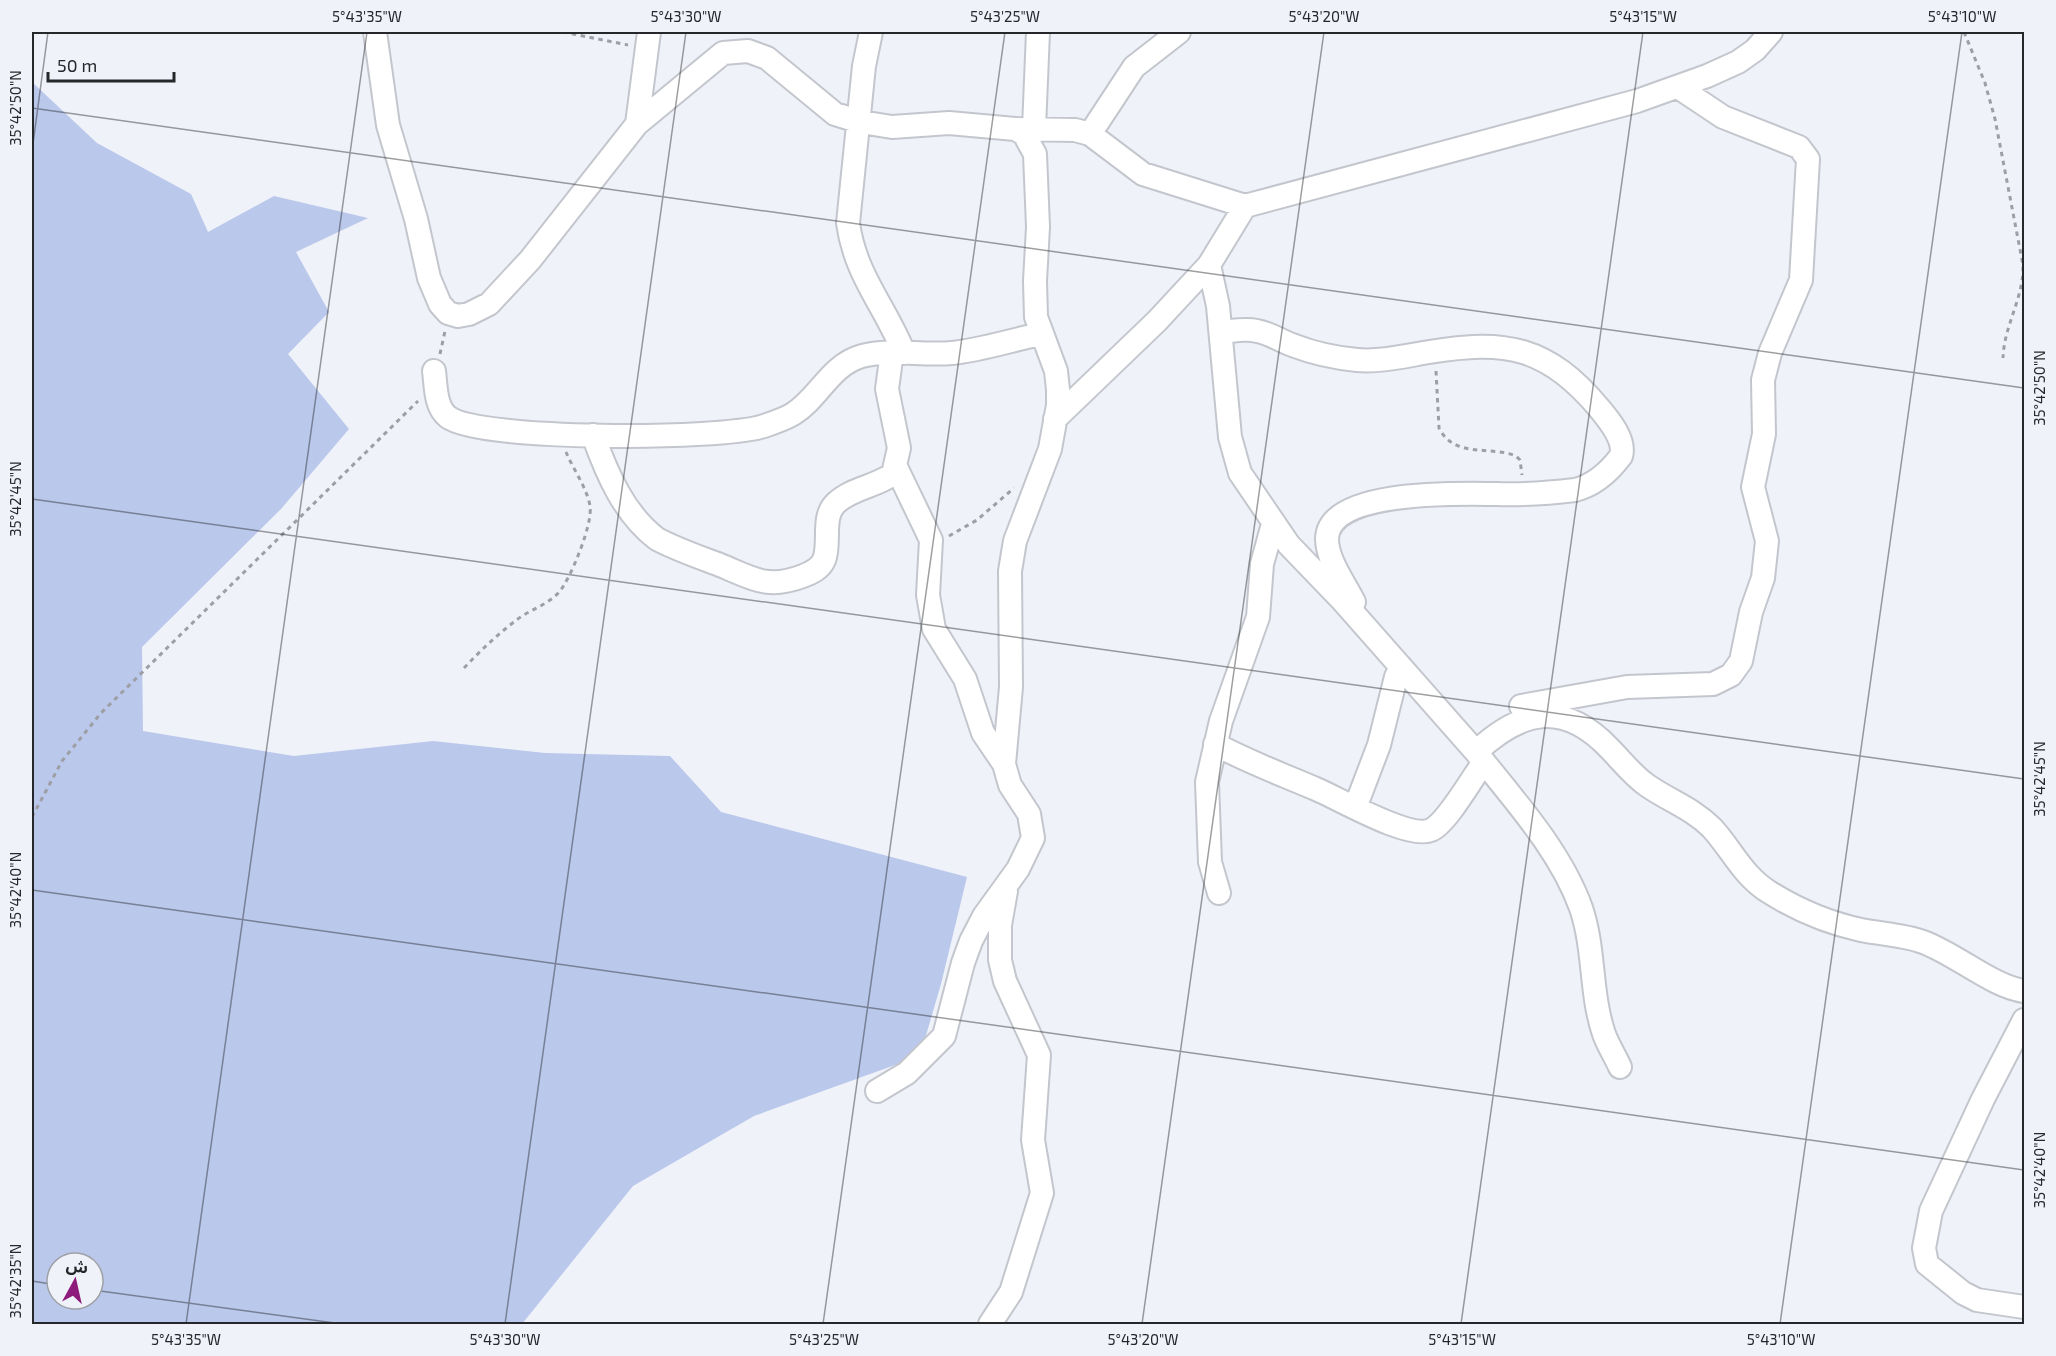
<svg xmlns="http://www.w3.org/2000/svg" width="2056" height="1356" font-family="'Exo 2','Noto Sans Arabic',sans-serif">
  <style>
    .green { fill: #bac8ec; fill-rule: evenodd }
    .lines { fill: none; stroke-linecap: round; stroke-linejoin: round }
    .minor-casing { stroke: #c4c6cd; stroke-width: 26 }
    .path { stroke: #9e9fa5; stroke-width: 3; stroke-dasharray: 4.5 4.5; stroke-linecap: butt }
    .minor { stroke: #fff; stroke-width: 22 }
    .ticks { fill: none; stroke: #26272a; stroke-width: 1.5; stroke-opacity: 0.45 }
    .neatline { fill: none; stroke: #26272a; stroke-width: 2 }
    .ticks-label { font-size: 15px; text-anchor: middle; fill: #26272a }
  </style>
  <rect width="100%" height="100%" fill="#f0f2f9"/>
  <path class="green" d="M 32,82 L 97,143 L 191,194 L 208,232 L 274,196 L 368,218 L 296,252 L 329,312 L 288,354 L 349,429 L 281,509 L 142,647 L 143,731 L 294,756 L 433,741 L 545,753 L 670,756 L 721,812 L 967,877 L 941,984 L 920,1056 L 754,1116 L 633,1186 L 522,1324 L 32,1324 ZM 57,1263 L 93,1263 L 93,1299 L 57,1299 Z"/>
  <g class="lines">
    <defs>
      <path id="minor" d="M 375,32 L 388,125 L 416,219 L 429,278 L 440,304 L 448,313 L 458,316 L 469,314 L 489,304 L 530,260 L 637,124 L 723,53 L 748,51 L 767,58 L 835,114 L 861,122 L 892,127 L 949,123 L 1015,129 L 1075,130 L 1090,134 L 1143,174 L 1245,206
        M 871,32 L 864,66 L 848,223 C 855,275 885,306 904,353
        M 637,124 L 649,32
        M 1034,128 L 1038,32
        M 1090,134 L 1134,67 L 1179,32
        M 1209,265 L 1218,306 L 1230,437 L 1240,473 L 1289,545 L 1341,599 L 1476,752 C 1521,710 1563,700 1609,748 C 1622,761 1633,776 1648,786 C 1670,801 1693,809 1712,828 C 1732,850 1743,876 1769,892 C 1796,909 1829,923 1861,930 C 1881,934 1904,935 1923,942 C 1956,954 1993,987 2024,991
        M 1221,332 C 1233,331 1245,328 1257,331 C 1270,333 1282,342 1295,346 C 1313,353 1337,358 1357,360 C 1381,362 1405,356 1429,352 C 1506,339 1548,347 1599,408 C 1609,420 1626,440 1621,456 C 1609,472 1595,485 1575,490 C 1550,493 1523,495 1497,494 C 1465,494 1328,488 1327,539 C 1327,560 1345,584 1354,602
        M 434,371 C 436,386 435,407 448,417 C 480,441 722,440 764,426 C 773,423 785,419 793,414 C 819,398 830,365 862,356 C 891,348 921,356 952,353 C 982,350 1011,340 1041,334
        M 1055,419 L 1157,321 L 1209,265 L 1245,206 L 1637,101 L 1707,76 L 1738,62 L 1755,50 L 1771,32
        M 593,435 C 607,474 624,514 657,539 C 678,550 699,557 720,565 C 752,578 767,590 803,576 C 811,573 820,569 824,560 C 831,543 821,517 836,503 C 852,488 875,487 893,474 L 899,448 L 887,389 L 892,352
        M 896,467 L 931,540 L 928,595 L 934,629 L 965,679 L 983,733 L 1004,764
        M 1521,706 L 1627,687 L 1713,684 L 1731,675 L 1741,661 L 1751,612 L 1763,578 L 1767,541 L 1753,487 L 1764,434 L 1763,380 L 1770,353 L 1801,280 L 1808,159 L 1799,147 L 1723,117 L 1678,87
        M 1215,744 C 1248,762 1281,774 1316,789 C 1338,798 1409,840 1431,830 C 1447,823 1472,778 1484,762
        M 1476,752 C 1514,800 1560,850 1581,908 C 1595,949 1590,993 1604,1034 C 1608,1045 1615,1056 1620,1067
        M 1355,808 L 1379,745 L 1396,677 L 1401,667
        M 1219,893 L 1210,862 L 1207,782 L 1221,721 L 1258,617 L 1262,564 L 1273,524
        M 2024,1020 L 1983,1099 L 1931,1211 L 1924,1248 L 1927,1264 L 1963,1293 L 1977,1300 L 2024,1307
        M 877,1091 L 907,1073 L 944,1036 L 963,963 L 971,941 L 984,916 L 1018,869 L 1033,838 L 1029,814 L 1010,785 L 1004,764 L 1011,687 L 1010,571 L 1015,541 L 1050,449 L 1058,405 L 1058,390 L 1056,371 L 1036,317 L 1035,281 L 1038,227 L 1035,154 L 1024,134 L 1015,129
        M 990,1324 L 1011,1292 L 1042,1193 L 1033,1140 L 1039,1055 L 1005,981 L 1000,960 L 1000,925 L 1006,891"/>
    </defs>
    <use href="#minor" class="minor-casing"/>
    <path class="path" d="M 518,32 L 527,32
      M 563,32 L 628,45
      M 1964,32 L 1985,83 L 1995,119 L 2023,265 C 2024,298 2004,325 2003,358
      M 440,354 L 445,331
      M 1436,371 L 1439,428 C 1455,459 1489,445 1516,456 L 1520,460 L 1522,475
      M 949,536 L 977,520 L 1014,488
      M 464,668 C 482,649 501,631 522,616 C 535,608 550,603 560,591 C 571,577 593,524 590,506 C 587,488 573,469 566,452
      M 32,817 L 62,761 L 101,713 L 418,401"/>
    <use href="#minor" class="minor"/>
  </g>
  <path class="ticks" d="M 32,108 L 2024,388M 32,151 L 48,32M 32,499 L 2024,779M 32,890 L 2024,1170M 32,1281 L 57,1285M 93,1290 L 342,1324M 186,1324 L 367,32M 505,1324 L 686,32M 823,1324 L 1005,32M 1142,1324 L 1324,32M 1461,1324 L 1643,32M 1780,1324 L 1962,32"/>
  <rect width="2056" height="1356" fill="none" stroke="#f0f2f9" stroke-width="66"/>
  <g transform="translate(75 1281) rotate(8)"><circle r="28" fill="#f0f2f9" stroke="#9fa1a6" stroke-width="1.5"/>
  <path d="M0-4.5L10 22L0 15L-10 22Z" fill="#8e1a7b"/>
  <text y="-9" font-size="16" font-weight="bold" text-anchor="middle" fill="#26272a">ش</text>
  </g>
  <path d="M48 72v9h126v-9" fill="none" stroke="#26272a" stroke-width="3"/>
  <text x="57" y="72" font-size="18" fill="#26272a" stroke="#f0f2f9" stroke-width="4.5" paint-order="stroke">50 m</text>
  <rect x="33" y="33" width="1990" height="1290" class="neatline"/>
  <g class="ticks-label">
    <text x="367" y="22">5°43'35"W</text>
    <text x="686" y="22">5°43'30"W</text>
    <text x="1005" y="22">5°43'25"W</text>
    <text x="1324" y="22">5°43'20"W</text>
    <text x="1643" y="22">5°43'15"W</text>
    <text x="1962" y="22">5°43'10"W</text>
    <text transform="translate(16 108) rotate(-90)" y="5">35°42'50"N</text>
    <text transform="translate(2040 388) rotate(-90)" y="5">35°42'50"N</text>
    <text transform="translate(16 499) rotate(-90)" y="5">35°42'45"N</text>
    <text transform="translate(2040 779) rotate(-90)" y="5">35°42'45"N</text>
    <text transform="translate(16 890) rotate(-90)" y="5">35°42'40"N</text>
    <text transform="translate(2040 1170) rotate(-90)" y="5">35°42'40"N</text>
    <text transform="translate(16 1281) rotate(-90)" y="5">35°42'35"N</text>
    <text x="186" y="1345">5°43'35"W</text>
    <text x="505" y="1345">5°43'30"W</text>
    <text x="824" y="1345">5°43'25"W</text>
    <text x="1143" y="1345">5°43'20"W</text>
    <text x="1462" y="1345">5°43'15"W</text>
    <text x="1781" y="1345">5°43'10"W</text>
  </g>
</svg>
